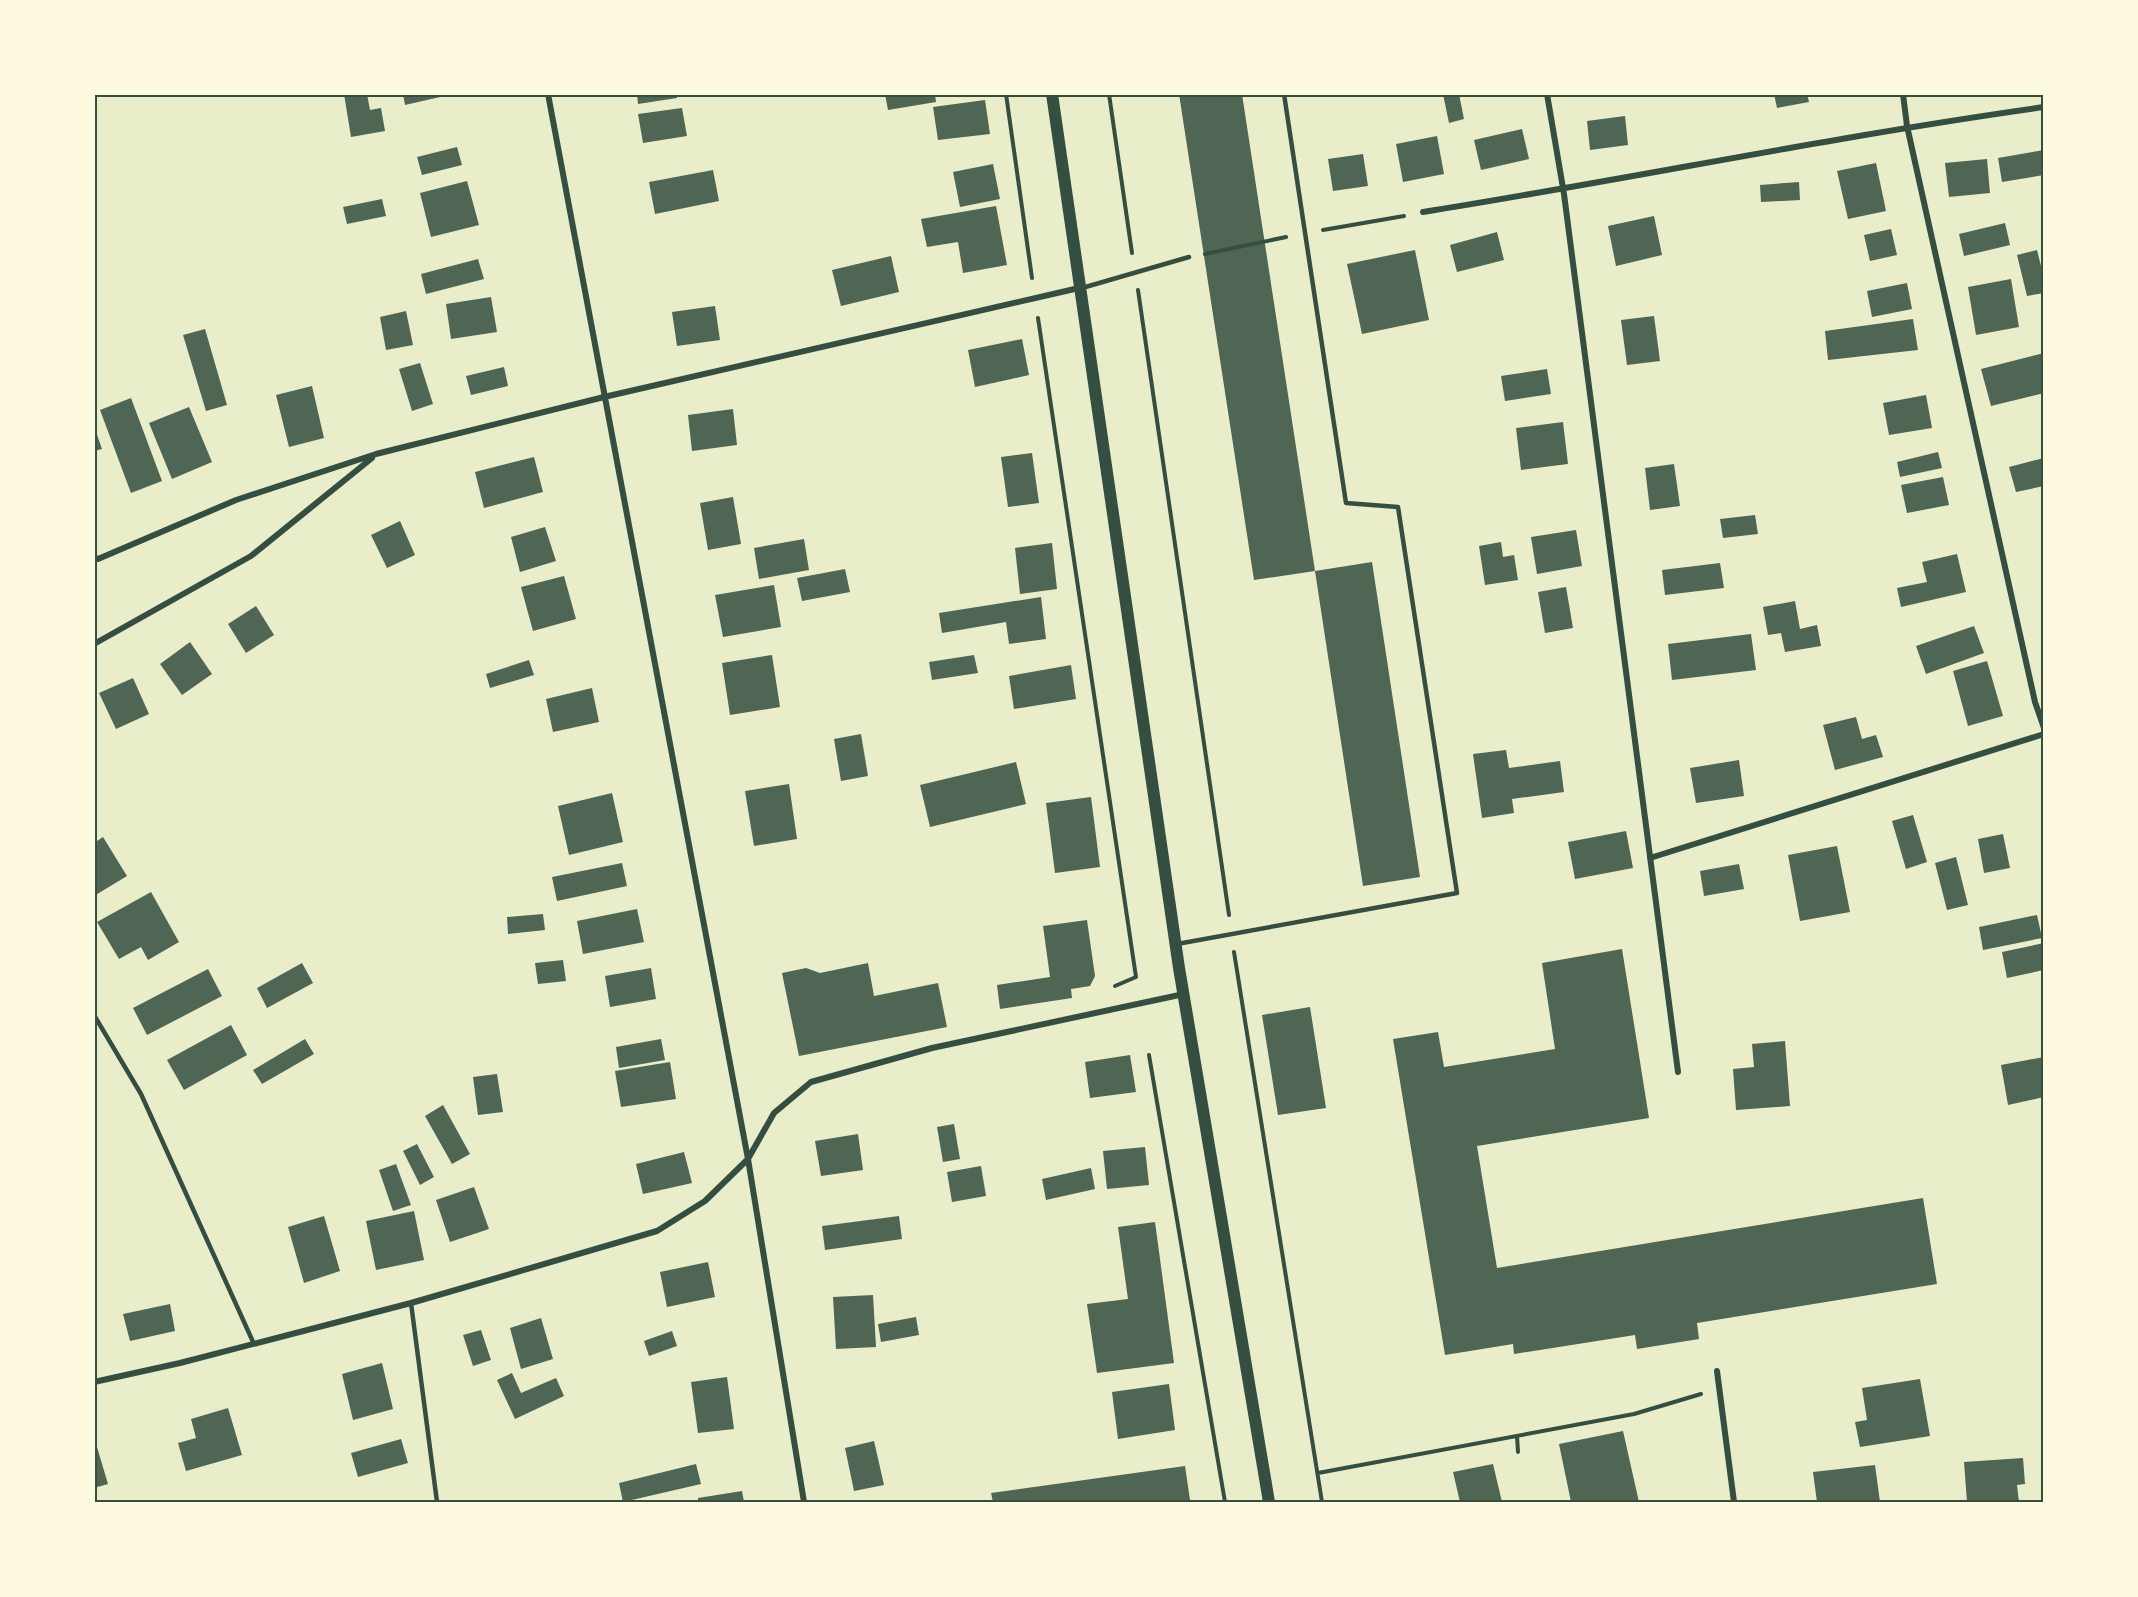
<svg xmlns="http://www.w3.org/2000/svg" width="2138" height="1597" font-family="'Sofia Sans Condensed',sans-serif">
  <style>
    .building { fill: #4f6655 }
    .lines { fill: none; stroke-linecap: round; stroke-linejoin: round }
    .path { stroke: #344e41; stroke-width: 4 }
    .service { stroke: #344e41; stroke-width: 4.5 }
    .minor { stroke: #344e41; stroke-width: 6 }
    .secondary { stroke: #344e41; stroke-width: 12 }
    .neatline { fill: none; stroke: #344e41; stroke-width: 2 }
  </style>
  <rect width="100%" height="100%" fill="#e9edc9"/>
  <path class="building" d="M 344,94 L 367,94 L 370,110 L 381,108 L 385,131 L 351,137 Z
    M 403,94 L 449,94 L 449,95 L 405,105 Z
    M 637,94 L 677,94 L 677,98 L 638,104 Z
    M 885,94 L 935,94 L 936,102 L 888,110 Z
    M 1179,94 L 1242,94 L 1315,571 L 1254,580 Z
    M 1443,94 L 1459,94 L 1464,119 L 1449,123 Z
    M 1774,94 L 1807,94 L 1809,102 L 1777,108 Z
    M 985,100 L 990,134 L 938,140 L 933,107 Z
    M 682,108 L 687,136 L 643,143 L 638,114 Z
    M 1625,116 L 1628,145 L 1590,150 L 1587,121 Z
    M 1522,129 L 1529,159 L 1481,170 L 1474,140 Z
    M 1437,136 L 1444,174 L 1403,182 L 1396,144 Z
    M 457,147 L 462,165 L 422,175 L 417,157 Z
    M 2044,150 L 2044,175 L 2002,182 L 1998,158 Z
    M 1363,154 L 1368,186 L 1333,191 L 1328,159 Z
    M 1987,159 L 1990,193 L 1949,197 L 1945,163 Z
    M 1876,163 L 1886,211 L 1848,219 L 1837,171 Z
    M 993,164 L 1000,199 L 960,207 L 953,172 Z
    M 713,170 L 719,201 L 655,214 L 649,182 Z
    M 467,181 L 479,225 L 431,237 L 420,193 Z
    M 1799,182 L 1800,200 L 1761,202 L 1760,185 Z
    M 382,199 L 386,216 L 347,224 L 343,207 Z
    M 996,206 L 1007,265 L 963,273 L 958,242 L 927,247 L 921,219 Z
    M 1654,216 L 1662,255 L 1616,266 L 1608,226 Z
    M 2005,223 L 2010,245 L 1964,256 L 1959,234 Z
    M 1891,229 L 1897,255 L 1870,261 L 1864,235 Z
    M 1497,232 L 1504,260 L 1457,272 L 1450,245 Z
    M 1415,250 L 1429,320 L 1362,334 L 1347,264 Z
    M 2037,250 L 2044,278 L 2044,293 L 2027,296 L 2017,255 Z
    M 891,256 L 899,292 L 841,306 L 832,270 Z
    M 478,259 L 484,279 L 426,294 L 421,274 Z
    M 2011,279 L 2019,327 L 1976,335 L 1968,287 Z
    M 1907,283 L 1912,309 L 1872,317 L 1867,291 Z
    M 491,297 L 497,332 L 451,339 L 446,304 Z
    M 715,306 L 720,340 L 677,346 L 672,312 Z
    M 406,311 L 413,345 L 386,350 L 380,317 Z
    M 1654,316 L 1660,361 L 1627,365 L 1621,320 Z
    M 1913,319 L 1918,350 L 1828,360 L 1825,331 Z
    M 205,329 L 227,405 L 206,411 L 183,335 Z
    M 1022,339 L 1029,375 L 975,387 L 968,350 Z
    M 2044,353 L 2044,393 L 1991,406 L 1981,369 Z
    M 420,363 L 433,404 L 412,411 L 399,369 Z
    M 504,367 L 508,386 L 471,395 L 466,376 Z
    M 1547,369 L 1551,394 L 1505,401 L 1501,376 Z
    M 312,386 L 324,438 L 289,447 L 276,395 Z
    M 1926,395 L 1932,428 L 1889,435 L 1883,403 Z
    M 131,398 L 162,481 L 131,493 L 100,410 Z
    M 189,407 L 212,462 L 172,479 L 149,423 Z
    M 733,409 L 737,445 L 692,451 L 688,415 Z
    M 1563,422 L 1568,464 L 1521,470 L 1516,428 Z
    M 94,426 L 102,449 L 94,451 Z
    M 1938,452 L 1942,468 L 1900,477 L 1897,462 Z
    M 1032,453 L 1039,503 L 1008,507 L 1001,457 Z
    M 534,457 L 543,492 L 484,508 L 475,472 Z
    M 2044,458 L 2044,486 L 2016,492 L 2009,467 Z
    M 1674,464 L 1680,506 L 1650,510 L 1645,468 Z
    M 1943,477 L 1949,505 L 1907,513 L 1901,485 Z
    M 733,497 L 741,544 L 708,550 L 700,503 Z
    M 1755,515 L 1758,534 L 1723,538 L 1720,519 Z
    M 400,521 L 415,555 L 387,568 L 371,535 Z
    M 545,527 L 556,561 L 520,572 L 511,537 Z
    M 1576,530 L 1582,566 L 1537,574 L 1531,537 Z
    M 804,539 L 809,570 L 759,579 L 754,548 Z
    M 1501,542 L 1503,557 L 1514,555 L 1518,580 L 1485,585 L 1479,546 Z
    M 1052,543 L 1057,589 L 1020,594 L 1015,548 Z
    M 1957,554 L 1966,592 L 1901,607 L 1897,588 L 1927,582 L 1922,562 Z
    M 1372,562 L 1420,877 L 1363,886 L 1315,571 Z
    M 1720,563 L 1724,588 L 1665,595 L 1662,570 Z
    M 845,569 L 850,592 L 802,601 L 797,578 Z
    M 564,576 L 576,619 L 533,631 L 521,587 Z
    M 774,585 L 781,627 L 723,637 L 715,595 Z
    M 1566,587 L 1573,628 L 1545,633 L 1538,592 Z
    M 1041,597 L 1046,639 L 1009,644 L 1006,622 L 942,633 L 939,613 Z
    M 1795,601 L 1800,629 L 1817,625 L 1821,646 L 1785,652 L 1781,633 L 1768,635 L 1763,607 Z
    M 256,606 L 274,635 L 246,653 L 228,624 Z
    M 1974,626 L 1984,653 L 1926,674 L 1916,646 Z
    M 1751,634 L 1756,670 L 1672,680 L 1668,644 Z
    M 190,642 L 212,674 L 182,695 L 160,664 Z
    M 772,655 L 780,707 L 730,715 L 722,663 Z
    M 974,655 L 978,673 L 932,680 L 929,662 Z
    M 529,660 L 534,675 L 490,688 L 486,674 Z
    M 1987,661 L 2003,716 L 1968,726 L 1953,671 Z
    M 1071,665 L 1076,699 L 1014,709 L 1009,676 Z
    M 133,678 L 149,714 L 116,729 L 99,693 Z
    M 592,688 L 599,722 L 553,732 L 546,699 Z
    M 1856,717 L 1862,739 L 1876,735 L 1883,757 L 1835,770 L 1823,725 Z
    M 861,734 L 868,776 L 841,781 L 834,739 Z
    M 1506,750 L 1509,768 L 1560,761 L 1564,792 L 1512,799 L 1514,813 L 1482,818 L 1473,754 Z
    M 1739,760 L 1744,796 L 1696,803 L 1690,768 Z
    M 1016,762 L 1026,804 L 930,827 L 920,785 Z
    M 789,784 L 797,839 L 754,846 L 745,791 Z
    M 612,793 L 623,842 L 569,855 L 558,806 Z
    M 1091,797 L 1100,867 L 1055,873 L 1046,803 Z
    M 1913,815 L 1927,862 L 1906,869 L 1892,821 Z
    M 1626,831 L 1633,868 L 1575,879 L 1568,842 Z
    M 2003,834 L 2010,868 L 1984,873 L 1978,839 Z
    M 103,837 L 127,876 L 94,896 L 94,843 Z
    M 1837,846 L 1850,912 L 1800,921 L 1788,855 Z
    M 1956,857 L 1968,905 L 1947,910 L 1935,863 Z
    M 622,863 L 627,886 L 557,901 L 552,877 Z
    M 1739,864 L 1744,889 L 1704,896 L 1700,871 Z
    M 151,892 L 179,942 L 148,960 L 141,947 L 119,959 L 97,922 Z
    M 637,909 L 644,942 L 583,954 L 577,921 Z
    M 543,914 L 545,930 L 508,934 L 507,917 Z
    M 2037,915 L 2042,938 L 1983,950 L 1979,927 Z
    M 1087,920 L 1095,976 L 1090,986 L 1071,989 L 1072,998 L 1000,1009 L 997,985 L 1050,977 L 1043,926 Z
    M 2044,943 L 2044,970 L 2007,978 L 2002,952 Z
    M 1622,949 L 1649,1118 L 1477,1146 L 1497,1268 L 1923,1198 L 1937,1284 L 1697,1323 L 1699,1339 L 1637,1349 L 1635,1335 L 1514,1354 L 1513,1344 L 1445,1355 L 1393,1039 L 1438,1032 L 1444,1067 L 1555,1049 L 1542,963 Z
    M 563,960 L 566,981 L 538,984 L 535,963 Z
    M 302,963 L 313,983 L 267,1008 L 257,988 Z
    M 868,963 L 874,996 L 938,983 L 947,1027 L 799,1056 L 782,973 L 806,968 L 820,973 Z
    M 651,968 L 656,999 L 610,1007 L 605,976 Z
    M 208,969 L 222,996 L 147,1035 L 133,1008 Z
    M 1310,1007 L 1326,1108 L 1278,1115 L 1262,1015 Z
    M 231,1025 L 247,1055 L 184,1090 L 167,1060 Z
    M 305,1039 L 314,1054 L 262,1084 L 253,1070 Z
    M 661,1039 L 665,1060 L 619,1068 L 616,1047 Z
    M 1785,1041 L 1790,1106 L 1736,1110 L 1733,1069 L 1754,1067 L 1752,1044 Z
    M 1130,1055 L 1136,1092 L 1090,1098 L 1085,1062 Z
    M 2044,1057 L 2044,1097 L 2008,1105 L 2001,1065 Z
    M 670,1062 L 676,1099 L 621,1107 L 615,1071 Z
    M 497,1074 L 503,1112 L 478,1115 L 473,1077 Z
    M 443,1105 L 470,1154 L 452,1164 L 425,1116 Z
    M 954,1124 L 960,1159 L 943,1162 L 937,1127 Z
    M 858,1134 L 863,1170 L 821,1176 L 815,1141 Z
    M 417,1144 L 434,1177 L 420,1185 L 403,1151 Z
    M 1145,1147 L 1149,1185 L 1107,1189 L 1103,1151 Z
    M 684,1152 L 692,1183 L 643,1194 L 636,1164 Z
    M 396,1164 L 411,1205 L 393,1211 L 379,1170 Z
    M 981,1166 L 986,1196 L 952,1202 L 947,1172 Z
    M 1091,1168 L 1095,1189 L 1046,1200 L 1042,1179 Z
    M 474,1187 L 489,1229 L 450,1242 L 436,1200 Z
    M 414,1211 L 424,1260 L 376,1270 L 366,1221 Z
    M 324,1216 L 340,1271 L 304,1283 L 288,1227 Z
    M 899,1216 L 902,1239 L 825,1250 L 822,1226 Z
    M 1155,1222 L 1174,1363 L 1097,1373 L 1087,1304 L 1128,1299 L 1118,1227 Z
    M 708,1262 L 715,1297 L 667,1307 L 660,1272 Z
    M 873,1295 L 876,1347 L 836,1349 L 833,1297 Z
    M 170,1304 L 175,1331 L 130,1341 L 123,1314 Z
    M 916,1317 L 919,1335 L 881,1342 L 878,1324 Z
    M 541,1318 L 553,1359 L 521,1369 L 510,1328 Z
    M 481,1330 L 491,1360 L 473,1366 L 463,1335 Z
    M 672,1331 L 677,1346 L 649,1356 L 644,1341 Z
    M 382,1363 L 393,1409 L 353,1420 L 342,1374 Z
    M 512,1373 L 521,1393 L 556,1378 L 564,1396 L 515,1419 L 497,1380 Z
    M 727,1377 L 734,1429 L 698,1433 L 691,1382 Z
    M 1920,1379 L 1930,1436 L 1860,1447 L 1855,1422 L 1867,1420 L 1862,1388 Z
    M 1169,1384 L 1175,1430 L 1118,1439 L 1112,1392 Z
    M 228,1408 L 242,1455 L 186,1471 L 178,1443 L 196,1438 L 191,1419 Z
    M 1623,1431 L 1639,1502 L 1571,1502 L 1559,1444 Z
    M 94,1437 L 108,1484 L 94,1488 Z
    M 401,1439 L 408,1463 L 358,1477 L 351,1453 Z
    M 874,1441 L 884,1485 L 854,1491 L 845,1448 Z
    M 2023,1458 L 2025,1484 L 2017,1485 L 2019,1502 L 1967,1502 L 1964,1462 Z
    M 696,1464 L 701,1484 L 623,1502 L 619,1483 Z
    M 1493,1464 L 1502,1502 L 1460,1502 L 1453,1472 Z
    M 1875,1465 L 1880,1502 L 1817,1502 L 1813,1472 Z
    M 1185,1466 L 1190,1500 L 993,1502 L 991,1493 Z
    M 742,1491 L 744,1502 L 698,1502 L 698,1498 Z"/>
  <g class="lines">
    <path class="path" d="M 1006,94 L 1032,278
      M 1109,94 L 1132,253
      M 1323,230 L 1404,216
      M 1205,254 L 1286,237
      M 1138,290 L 1229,915
      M 1038,318 L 1136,977 L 1115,986
      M 1234,952 L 1322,1502
      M 1149,1055 L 1225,1502
      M 1517,1436 L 1518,1452
      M 1318,1473 L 1634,1414 L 1701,1394"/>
    <path class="service" d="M 1082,288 L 1189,257
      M 1177,944 L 1457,893 L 1398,507 L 1346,503 L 1284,94
      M 94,1015 L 141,1094 L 254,1344
      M 411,1303 L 437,1502"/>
    <path class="minor" d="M 548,94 L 748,1159 L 804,1502
      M 1547,94 L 1564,194 L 1678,1072
      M 1903,94 L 1907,126 L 2035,702 L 2044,728
      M 1423,212 C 1630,179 1836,136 2044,107
      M 94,558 L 98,559 L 236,500 L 376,454 L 604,397 L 1079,288
      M 94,644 L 251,556 L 372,458
      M 1650,858 L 2044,734
      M 1717,1371 L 1734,1502
      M 94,1382 L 180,1363 L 411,1303 L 657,1231 L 705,1201 L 748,1159 L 774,1113 L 811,1082 L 932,1048 L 1184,994"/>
    <path class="secondary" d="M 1052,94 L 1179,968 L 1269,1502"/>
  </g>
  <rect width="2138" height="1597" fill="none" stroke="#fefae0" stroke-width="192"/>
  <rect x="96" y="96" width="1946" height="1405" class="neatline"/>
</svg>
